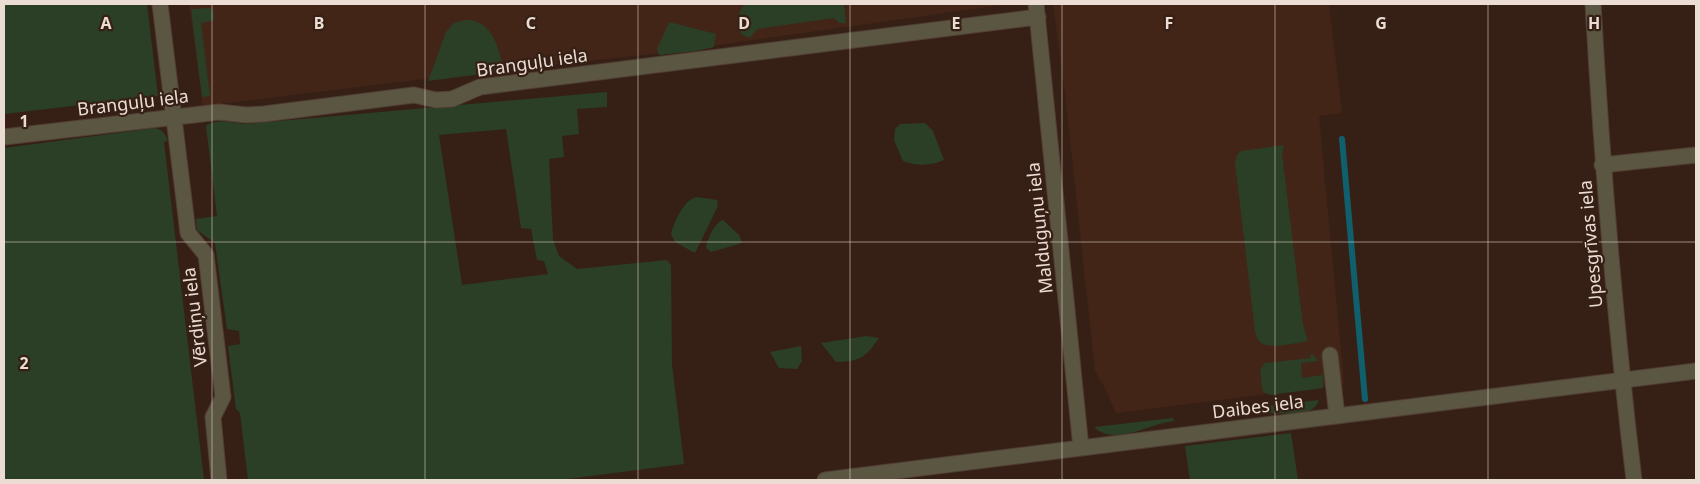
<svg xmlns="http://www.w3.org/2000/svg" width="1700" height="484" font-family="'Noto Sans',sans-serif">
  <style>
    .built { fill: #422517 }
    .green { fill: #2a3f25; fill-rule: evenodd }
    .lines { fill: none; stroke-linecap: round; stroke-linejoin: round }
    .stream { stroke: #0f5f6c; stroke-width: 6 }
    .minor-casing { stroke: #533e34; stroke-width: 17 }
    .minor { stroke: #5a5641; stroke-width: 15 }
    .grid { fill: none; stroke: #ebdcd4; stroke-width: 1; stroke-opacity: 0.55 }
    .labels { text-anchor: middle; stroke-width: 4.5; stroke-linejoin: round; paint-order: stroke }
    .street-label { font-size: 18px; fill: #ebdcd4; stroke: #362015 }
    .grid-label { font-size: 16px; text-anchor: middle; font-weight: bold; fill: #ebdcd4; stroke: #362015; stroke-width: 4.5; stroke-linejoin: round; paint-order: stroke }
  </style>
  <rect width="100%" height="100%" fill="#362015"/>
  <path class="built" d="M 189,4 L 1001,4 L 1001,5 L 661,53 L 465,74 L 203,106 Z
    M 1053,4 L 1329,4 L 1342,113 L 1319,116 L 1344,384 L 1116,413 L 1105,388 L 1095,371 L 1065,93 Z"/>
  <path class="green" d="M 4,4 L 147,4 L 158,96 L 4,114 Z
    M 745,4 L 844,4 L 846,23 L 839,23 L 834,18 L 757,29 L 750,38 C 731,34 736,14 745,4 Z
    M 209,8 L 213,9 L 214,19 L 212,21 L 201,23 L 210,96 L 202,97 L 191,9 Z
    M 465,20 C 494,19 498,50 505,71 L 428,81 L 446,32 L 454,23 Z
    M 669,22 L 716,34 L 714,47 L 696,51 L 659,55 L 657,49 Z
    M 607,92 L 607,107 L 577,109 L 579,134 L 562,136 L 564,157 L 549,159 L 553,240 L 559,256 L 577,269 L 667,260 L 671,265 L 672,364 L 684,464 L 560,480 L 248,480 L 240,413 L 236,409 L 228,346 L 240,344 L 239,331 L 227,329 L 215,243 L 197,230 L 196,219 L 217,216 L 206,126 C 215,118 233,123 245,124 ZM 506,129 L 521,228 L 531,229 L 537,260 L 544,261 L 548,274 L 462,285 L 439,135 Z
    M 925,123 L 933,131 L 944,160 C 931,166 916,166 903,161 L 894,140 L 895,129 L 900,124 Z
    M 155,128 C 163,130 165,133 168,141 L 164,142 L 204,480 L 4,480 L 4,148 Z
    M 1284,145 L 1282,154 L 1303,325 L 1308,341 C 1297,343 1268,350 1260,342 C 1257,339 1256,335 1255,331 L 1235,163 L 1237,155 L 1241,151 Z
    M 697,197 L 717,200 L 718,206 L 695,253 L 675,242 L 671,234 C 674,222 685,198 697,197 Z
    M 723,220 L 739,235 L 742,242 L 739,244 L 711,252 L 706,248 C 707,240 714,223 723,220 Z
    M 867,336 L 879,338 C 865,358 861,361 836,362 L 821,343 Z
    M 801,346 L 802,361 L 797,369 L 779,368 L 770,352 Z
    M 1310,354 L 1313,355 L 1319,361 L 1301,363 L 1302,378 L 1323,375 L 1323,388 L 1270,395 L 1263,392 C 1262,383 1257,370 1265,363 L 1311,358 Z
    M 1319,400 C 1317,405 1314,409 1308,411 C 1294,416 1256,412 1240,412 L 1241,409 Z
    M 1173,418 L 1174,421 C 1150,423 1115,447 1094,427 Z
    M 1291,433 L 1298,480 L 1190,480 L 1185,446 Z"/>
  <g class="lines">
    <path class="stream" d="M 1342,139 L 1365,399"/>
    <defs>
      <path id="minor" d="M 160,4 L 188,233 L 206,255 L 223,397 L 213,417 L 219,480
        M 1036,4 L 1081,448
        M 1593,4 C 1602,163 1615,322 1634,480
        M 4,137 L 219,112 L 246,115 L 264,114 L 414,95 L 436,100 L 452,99 L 480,87 L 1038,17
        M 1602,165 L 1696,155
        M 1330,355 L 1337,416
        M 825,480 L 1696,371"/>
    </defs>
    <use href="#minor" class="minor-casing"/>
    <use href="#minor" class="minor"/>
  </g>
  <path class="grid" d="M 212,4 L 212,480M 425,4 L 425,480M 638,4 L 638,480M 850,4 L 850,480M 1062,4 L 1062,480M 1275,4 L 1275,480M 1488,4 L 1488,480M 4,242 L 1696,242"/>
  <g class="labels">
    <g class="street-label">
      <text transform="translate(532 63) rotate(-8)" y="6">Branguļu iela</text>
      <text transform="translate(133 103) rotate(-7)" y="6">Branguļu iela</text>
      <text transform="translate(1040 228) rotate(-96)" y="6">Malduguņu iela</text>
      <text transform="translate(1591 244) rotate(-95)" y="6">Upesgrīvas iela</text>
      <text transform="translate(195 317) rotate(-97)" y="6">Vērdiņu iela</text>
      <text transform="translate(1258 407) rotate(-7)" y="6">Daibes iela</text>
    </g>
  </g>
  <g class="grid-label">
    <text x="106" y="29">A</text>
    <text x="319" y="29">B</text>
    <text x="531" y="29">C</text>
    <text x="744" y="29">D</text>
    <text x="956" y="29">E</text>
    <text x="1169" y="29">F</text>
    <text x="1381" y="29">G</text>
    <text x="1594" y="29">H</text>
    <text x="24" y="127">1</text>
    <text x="24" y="369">2</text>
  </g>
  <rect width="1700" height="484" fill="none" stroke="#ebdcd4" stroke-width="10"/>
</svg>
